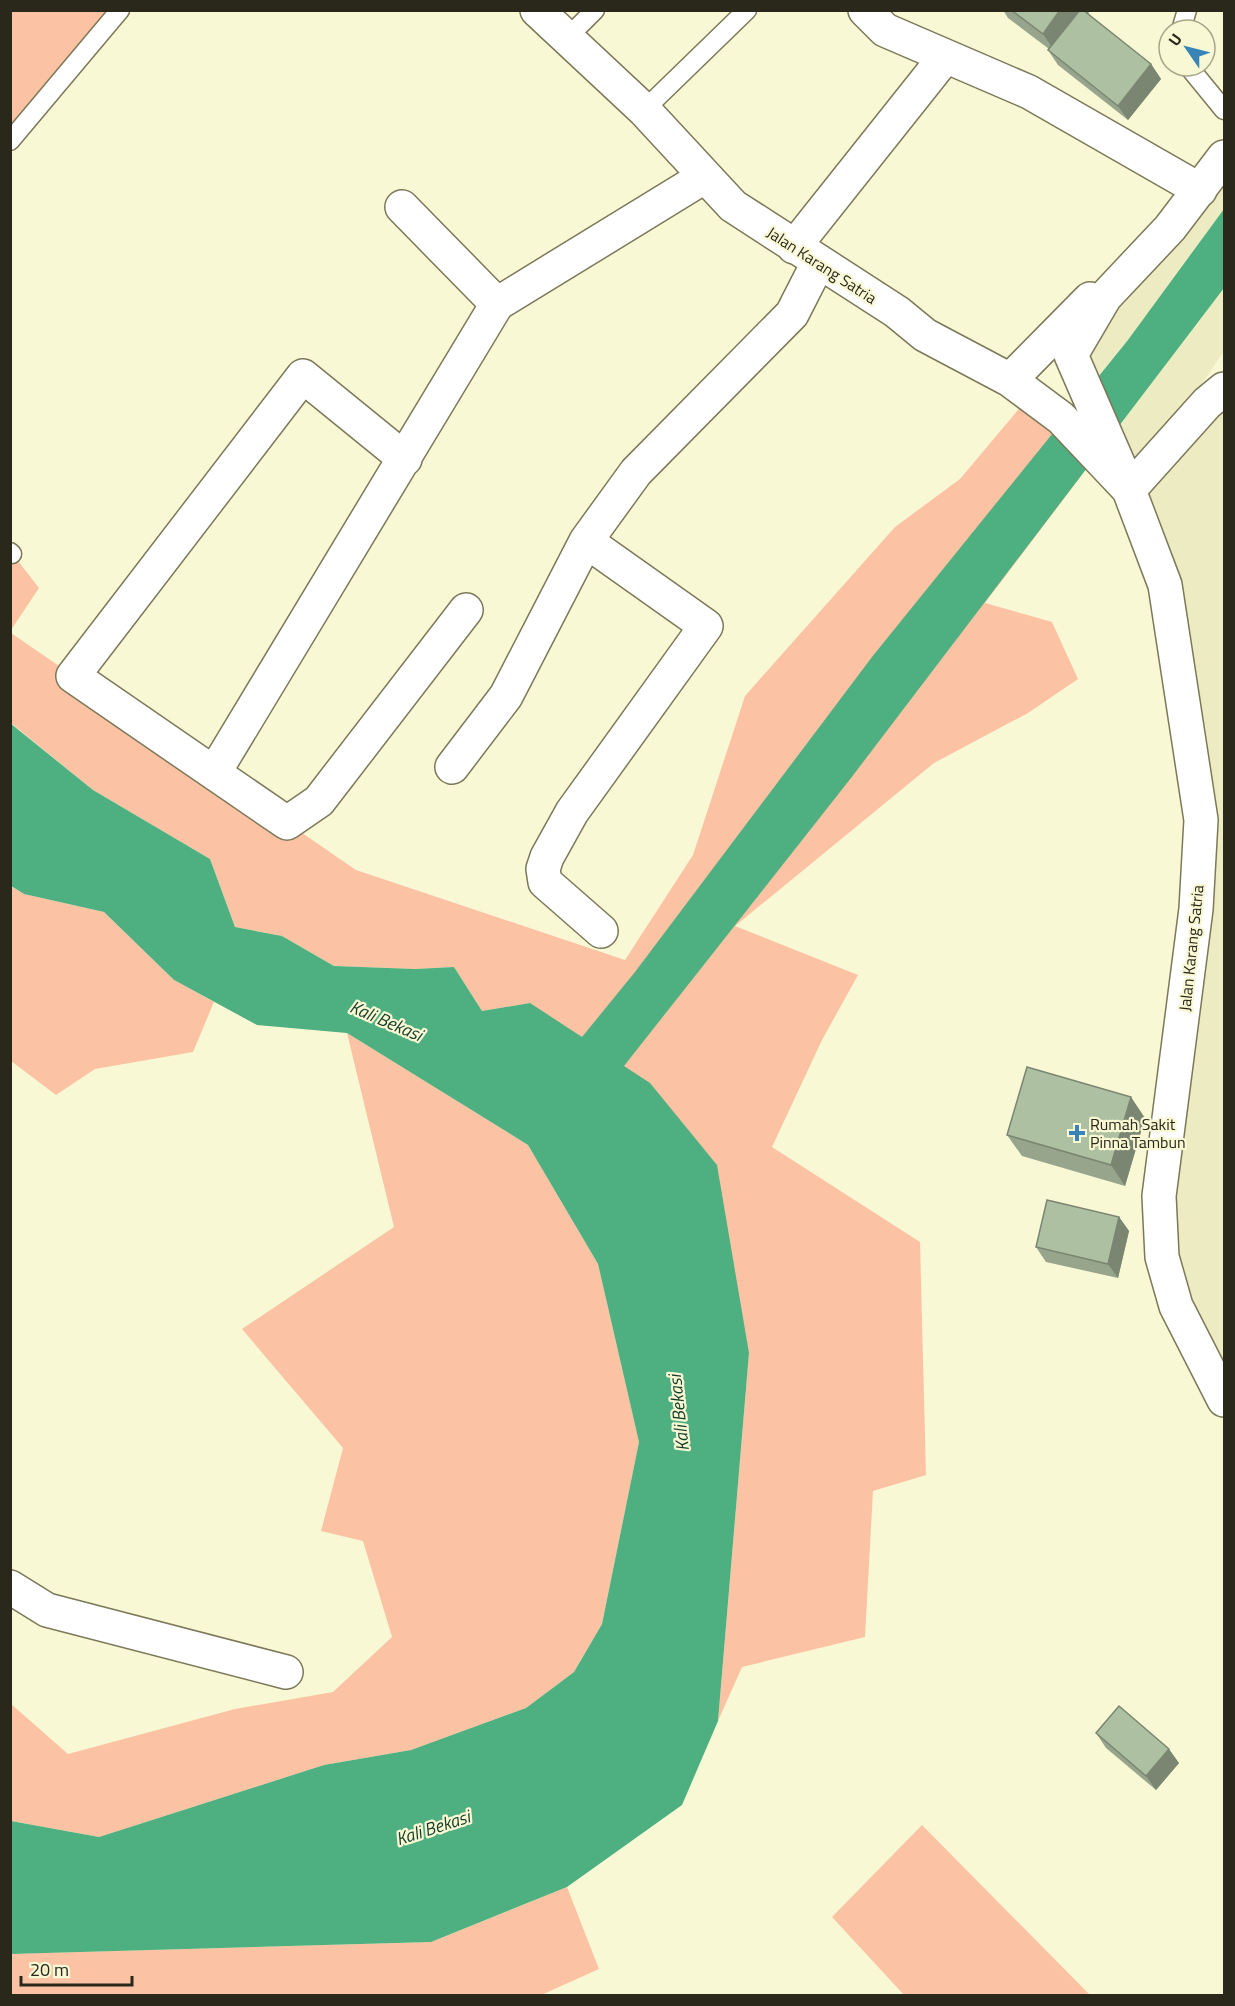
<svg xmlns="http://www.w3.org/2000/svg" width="1235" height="2006" font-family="'Titillium Web',sans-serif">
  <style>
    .built { fill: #edebc1 }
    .green { fill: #fbc3a3 }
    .water { fill: #4eaf80 }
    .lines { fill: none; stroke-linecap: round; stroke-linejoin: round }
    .service-casing { stroke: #7b7959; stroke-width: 21 }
    .minor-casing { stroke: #7b7959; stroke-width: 36 }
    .tertiary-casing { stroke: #7b7959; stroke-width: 36 }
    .service { stroke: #fff; stroke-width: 18 }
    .minor { stroke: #fff; stroke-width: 33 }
    .tertiary { stroke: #fff; stroke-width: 33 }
    .wall { fill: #96a58b }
    .shaded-wall { fill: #7a8671 }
    .building { fill: #aec0a2; stroke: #7a8671; stroke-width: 1.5 }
    .poi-dot { fill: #3984b7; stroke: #f9f8d4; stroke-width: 2 }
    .labels { text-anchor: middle; stroke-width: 4.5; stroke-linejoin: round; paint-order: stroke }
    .street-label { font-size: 16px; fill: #29281b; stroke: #f9f8d4 }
    .poi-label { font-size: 16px; fill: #29281b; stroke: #f9f8d4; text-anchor: start }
    .water-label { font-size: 18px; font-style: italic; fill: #143e2a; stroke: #f9f8d4 }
  </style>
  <rect width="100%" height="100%" fill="#f9f8d4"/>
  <path class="built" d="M 1224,157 L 1224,351 L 1133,485 L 1224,389 L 1224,1400 L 1162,1257 L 1196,909 L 1179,663 L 1071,355 Z"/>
  <path class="green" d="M 11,11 L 120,11 L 11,141 Z
    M 1023,404 L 1060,439 L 1084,472 L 985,603 L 1052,622 L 1078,679 L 1028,713 L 934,763 L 735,926 L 858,975 L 822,1040 L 772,1147 L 920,1242 L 926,1475 L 873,1491 L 865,1637 L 742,1667 L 718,1721 L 749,1353 L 530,1003 L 482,1011 L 454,967 L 415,969 L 334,966 L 282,936 L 235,927 L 210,859 L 93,790 L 11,723 L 11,633 L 356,870 L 625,960 L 693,855 L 745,696 L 895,527 L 960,479 Z
    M 11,552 L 39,588 L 11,630 Z
    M 10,886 L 24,894 L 104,912 L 174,980 L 214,1002 L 193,1052 L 95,1069 L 56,1095 L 11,1061 Z
    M 347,1033 L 528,1145 L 598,1264 L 639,1442 L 602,1624 L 574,1672 L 526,1708 L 411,1750 L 324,1765 L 99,1837 L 11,1821 L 10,1703 L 68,1754 L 235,1709 L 333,1692 L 392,1637 L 363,1541 L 321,1531 L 343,1448 L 242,1329 L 394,1227 Z
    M 922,1825 L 1090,1995 L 904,1995 L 832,1917 Z
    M 567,1887 L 599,1969 L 539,1996 L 11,1996 L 10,1954 L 431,1942 Z"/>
  <path class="water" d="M 1224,209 L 1224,288 L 851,778 L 624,1066 L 650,1083 L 717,1165 L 749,1353 L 718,1721 L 682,1805 L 567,1887 L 431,1942 L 11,1954 L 11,1821 L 99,1837 L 324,1765 L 411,1750 L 526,1708 L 574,1672 L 602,1624 L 639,1442 L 598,1264 L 528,1145 L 347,1033 L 257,1025 L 174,980 L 104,912 L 24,894 L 11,886 L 10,723 L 93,790 L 210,859 L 235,927 L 282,936 L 334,966 L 415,969 L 454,967 L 482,1011 L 530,1003 L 582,1037 L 635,972 L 872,657 L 1128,340 Z"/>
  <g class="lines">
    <defs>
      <path id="service" d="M 1181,30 L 1187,10
        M 568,37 L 595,10
        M 1188,66 L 1224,110
        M 644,110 L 747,10
        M 10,141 L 120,10
        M 10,552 L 12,554"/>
      <path id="minor" d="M 865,10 L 885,30 L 1029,92 L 1200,190
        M 402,207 L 497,304
        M 794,247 L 945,57
        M 405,459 L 303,376 L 73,676 L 214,773 L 497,304 L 704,177
        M 1129,490 L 1207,403 L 1224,389
        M 586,541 L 706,626 L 572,812 L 547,857 L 543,869 L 545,882 L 601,931
        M 452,767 L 506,696 L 586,541 L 636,472 L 792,314 L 818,263
        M 214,773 L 287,823 L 319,801 L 466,610
        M 10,1587 L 47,1610 L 286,1672"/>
      <path id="tertiary" d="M 537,10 L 644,110 L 733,206 L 897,312 L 925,335 L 1010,380 L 1061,418 L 1129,490 L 1165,585 L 1201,820 L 1196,909 L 1159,1196 L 1162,1257 L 1176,1306 L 1224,1400
        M 1010,380 L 1090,299
        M 1121,470 L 1071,355 L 1105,297 L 1170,228 L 1224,157"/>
    </defs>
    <use href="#service" class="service-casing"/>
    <use href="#minor" class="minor-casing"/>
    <use href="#tertiary" class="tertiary-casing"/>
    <use href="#service" class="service"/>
    <use href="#minor" class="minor"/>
    <use href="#tertiary" class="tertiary"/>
  </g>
  <path class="wall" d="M 1003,10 L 1090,10 L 1088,14 L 1151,64 L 1161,79 L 1128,120 L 1058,65 L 1048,50 L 1049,49 L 1008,18 Z
    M 1145,1118 L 1125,1186 L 1022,1156 L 1007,1135 Z
    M 1119,1217 L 1129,1231 L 1118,1278 L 1046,1262 L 1036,1247 Z
    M 1096,1733 L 1179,1763 L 1156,1790 L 1106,1748 Z"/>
  <path class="shaded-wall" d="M 1060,10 L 1090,10 L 1057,55 L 1043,34 Z
    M 1151,64 L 1161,79 L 1128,120 L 1118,106 Z
    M 1131,1097 L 1145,1118 L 1125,1186 L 1111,1165 Z
    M 1119,1217 L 1129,1231 L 1118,1278 L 1108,1264 Z
    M 1169,1749 L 1179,1763 L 1156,1790 L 1146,1776 Z"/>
  <path class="building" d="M 1011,10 L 1060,10 L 1043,34 Z
    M 1080,10 L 1083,10 L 1151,64 L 1118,106 L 1048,50 Z
    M 1027,1067 L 1131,1097 L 1111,1165 L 1007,1135 Z
    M 1047,1200 L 1119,1217 L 1108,1264 L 1036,1247 Z
    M 1119,1706 L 1169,1749 L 1146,1776 L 1096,1733 Z"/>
  <path class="poi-dot" d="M1074 1124h6v6h6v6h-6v6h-6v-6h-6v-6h6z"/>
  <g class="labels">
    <g class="street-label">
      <text transform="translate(822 265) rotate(33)" y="6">Jalan Karang Satria</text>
      <text transform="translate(1191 948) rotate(-84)" y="6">Jalan Karang Satria</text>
    </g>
    <g class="poi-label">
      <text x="1090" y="1130">Rumah Sakit<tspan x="1090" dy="18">Pinna Tambun</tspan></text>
    </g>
    <g class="water-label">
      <text transform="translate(386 1021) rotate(23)" y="6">Kali Bekasi</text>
      <text transform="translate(679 1413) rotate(-96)" y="6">Kali Bekasi</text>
      <text transform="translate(433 1828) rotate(-18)" y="6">Kali Bekasi</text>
    </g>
  </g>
  <rect width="1235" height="2006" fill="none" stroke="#29281b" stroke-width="24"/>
  <g transform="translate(1187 48) rotate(305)"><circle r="28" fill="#f9f8d4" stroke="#a6a58a" stroke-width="1.5"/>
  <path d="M0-4.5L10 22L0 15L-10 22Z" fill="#3984b7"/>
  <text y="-9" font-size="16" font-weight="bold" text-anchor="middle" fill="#29281b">U</text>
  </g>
  <path d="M21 1976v9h111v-9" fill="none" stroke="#29281b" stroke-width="3"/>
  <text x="30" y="1976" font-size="18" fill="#29281b" stroke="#f9f8d4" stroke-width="4.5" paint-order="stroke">20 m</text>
</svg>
